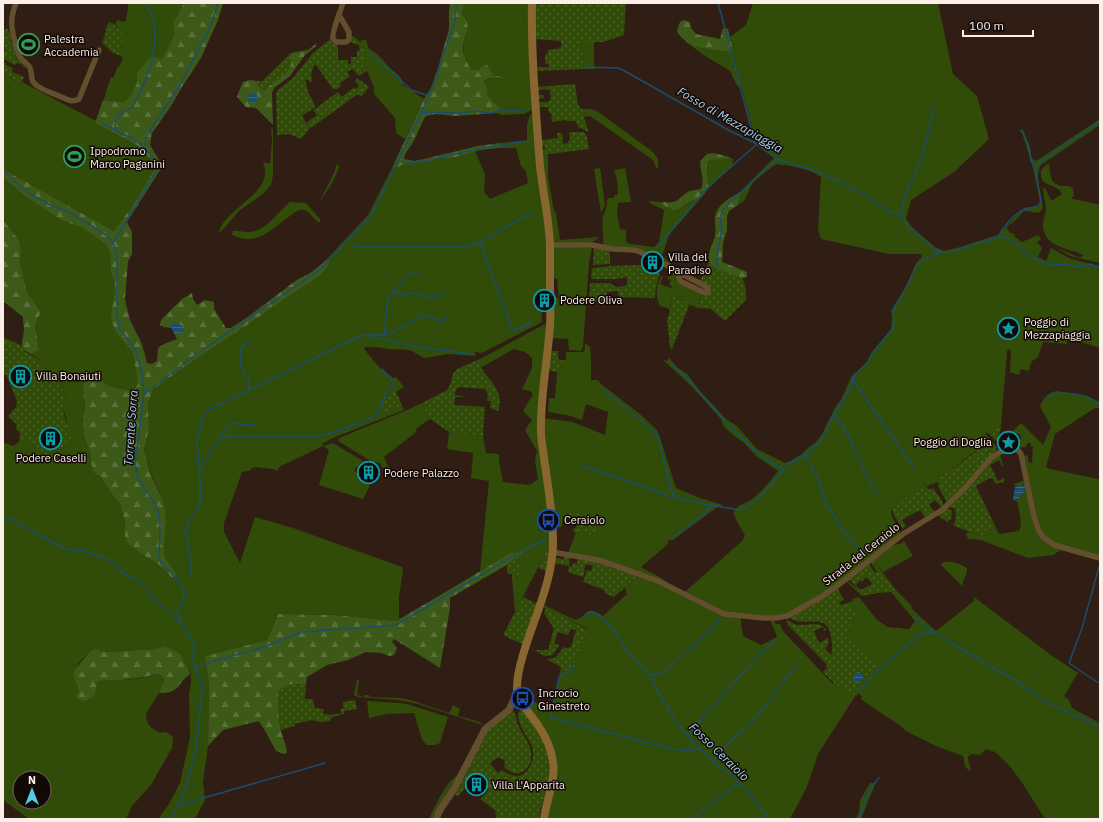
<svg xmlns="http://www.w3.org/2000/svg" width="1103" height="822" font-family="'IBM Plex Sans',sans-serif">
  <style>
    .grass { fill: #314b08; fill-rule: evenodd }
    .forest { fill: url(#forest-firs) }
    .garden { fill: url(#garden-dots); fill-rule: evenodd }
    .water { fill: url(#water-rules) }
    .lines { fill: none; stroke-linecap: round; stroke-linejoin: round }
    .stream { stroke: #1c4d6c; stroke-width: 1.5 }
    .minor { stroke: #634e2e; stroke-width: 5.5 }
    .tertiary { stroke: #634e2e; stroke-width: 7 }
    .secondary { stroke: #886630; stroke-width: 8 }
    .labels { text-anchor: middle; stroke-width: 3; stroke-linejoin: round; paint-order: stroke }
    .poi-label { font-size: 11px; fill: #fceee9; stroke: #120906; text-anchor: start }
    .street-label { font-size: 11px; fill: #fceee9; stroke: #120906 }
    .water-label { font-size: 12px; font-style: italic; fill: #a8d2f0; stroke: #120906 }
  </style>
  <defs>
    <pattern id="forest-firs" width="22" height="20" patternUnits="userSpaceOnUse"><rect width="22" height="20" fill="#3d5917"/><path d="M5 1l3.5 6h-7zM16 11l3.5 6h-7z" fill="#5a7139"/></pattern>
    <pattern id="garden-dots" width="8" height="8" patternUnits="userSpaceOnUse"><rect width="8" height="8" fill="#314b08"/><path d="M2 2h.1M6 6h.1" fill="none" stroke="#50652c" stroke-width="1.8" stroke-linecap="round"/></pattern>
    <pattern id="water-rules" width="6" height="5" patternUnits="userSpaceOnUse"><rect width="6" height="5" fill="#1c4d6c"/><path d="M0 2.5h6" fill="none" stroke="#3e6781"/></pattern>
  </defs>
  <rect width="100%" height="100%" fill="#301d14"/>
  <path class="grass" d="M 128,3 L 184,3 L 173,23 L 174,35 L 162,59 L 137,73 L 138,83 L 131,95 L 124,102 L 104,100 L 106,91 L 111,77 L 113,78 L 118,66 L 119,67 L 123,58 L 119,55 C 121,44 126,33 115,24 L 118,20 L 124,22 L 126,20 L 128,8 Z
    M 464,3 L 529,3 L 534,109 L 524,114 L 501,115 L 497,113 L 500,108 L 487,95 L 487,88 L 484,81 C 490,78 496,77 502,79 L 502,77 L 494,75 L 487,65 L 483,65 L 478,70 L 472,70 L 467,63 L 464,55 L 463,43 L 467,33 L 462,15 Z
    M 753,3 L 938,3 L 953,74 L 977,96 L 989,139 L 954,172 L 911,200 L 906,218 L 911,226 L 920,234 L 935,247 L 944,251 L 960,247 L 1000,234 L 1014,218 L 1024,208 L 1036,206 L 1039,204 L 1040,201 L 1033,168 L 1021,129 L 1022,129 L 1023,130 L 1030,147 L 1032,159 L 1036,161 L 1100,119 L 1100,125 L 1041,165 C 1034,176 1041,195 1043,208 L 1039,213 L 1024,211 L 1013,223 L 1010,224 L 1007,228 L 1009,232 L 1016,235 L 1014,236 L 1022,242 L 1038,235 L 1040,237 L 1041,239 L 1037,242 L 1042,248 L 1038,257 L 1046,261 L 1051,248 L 1071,259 L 1100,266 L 1100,348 L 1084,343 L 1067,340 L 1067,344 L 1043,342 L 1038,357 L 1031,362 L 1029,371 L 1021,369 L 1019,375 L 1010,372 L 1011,351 L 1010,349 L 1007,351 L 1001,426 C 991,427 980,438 972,444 L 977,450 L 927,487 L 925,485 L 893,508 L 891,512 L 893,519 L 900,531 L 899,534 L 834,587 L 797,608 L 784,614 L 775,616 L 727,613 L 685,592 L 742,541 L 745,535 C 743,532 733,515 734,513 C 735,507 742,504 747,502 C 760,495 769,482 778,471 L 756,456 L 743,442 L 734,436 L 723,425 L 721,419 L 695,390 L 683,378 L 662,359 L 667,361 L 669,358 L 678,368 L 687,374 L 699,390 L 726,419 L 737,426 L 757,449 L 785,463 L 790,461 L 802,454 L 808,448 L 816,442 L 822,434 L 836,406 L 841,400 L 851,377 L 866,363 L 872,352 L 891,329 L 892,317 L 891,311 L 906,286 L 916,263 L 922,257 L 921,254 L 889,254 L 821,239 L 818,230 L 821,177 C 808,168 791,166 776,164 L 753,182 L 744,201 L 738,205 L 740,192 L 774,158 L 757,145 L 741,86 L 739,87 L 736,84 L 730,71 L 702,54 L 689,44 L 695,47 L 728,52 L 733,51 L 730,37 L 746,25 Z
    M 362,40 L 366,40 L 369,49 C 377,53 383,59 388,66 C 393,72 403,75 403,85 L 424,99 L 405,139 L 396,133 L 395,118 L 374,94 L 374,87 L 367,71 L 362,74 C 365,64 365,50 360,42 Z
    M 581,42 L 594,42 L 594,59 L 595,69 L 584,69 Z
    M 3,74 L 20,84 L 22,82 L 96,121 L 95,123 L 140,147 L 156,166 L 133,205 L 114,231 L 3,169 L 3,170 Z
    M 581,109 L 590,109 L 597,111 L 653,152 L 658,159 L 658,168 L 657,168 L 655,166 L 653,160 L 590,116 L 584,117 L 585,113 Z
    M 534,113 L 547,227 L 548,295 L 538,294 L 538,299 L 541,299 L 541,301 L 533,302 L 533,305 L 541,304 L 542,322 L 482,353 L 475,352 L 475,356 L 448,354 L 432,357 L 424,358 L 410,350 L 387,349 L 378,347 L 365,347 L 364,349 L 379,367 L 393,378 L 396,377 L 404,387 L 398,391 L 395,392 L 392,387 L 386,396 L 390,411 L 396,408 L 403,407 L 404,410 L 333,438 L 322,444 L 324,446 L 333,443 L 363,461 L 354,470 C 361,477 360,481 370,485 L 363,499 L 319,485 L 329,450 L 323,446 L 279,467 L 278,471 L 273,469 L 254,467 L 249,471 L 242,472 L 224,523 L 224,532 L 240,563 L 255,517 L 293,528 L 402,567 L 403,570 L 399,597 L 399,619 L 395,621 L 335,615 L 278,614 L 267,640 L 205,656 L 209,685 L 208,746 L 203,782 L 205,800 L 195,819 L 158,819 L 169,804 L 180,783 L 190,737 L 189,695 L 191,682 L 190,670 L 183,661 L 164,646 L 156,649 L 104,652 L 95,648 L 90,651 L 78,664 L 77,685 L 79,692 L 96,688 L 96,681 C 116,679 140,681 158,674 L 162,676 L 164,680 L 159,693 L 146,714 C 147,726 150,727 160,733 L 166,732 L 173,736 L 172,748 L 151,785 L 132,806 L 126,819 L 29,819 L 3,800 L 3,442 L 13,446 C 16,445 19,441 22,440 C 31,437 36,452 40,458 L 52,454 L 59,448 L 62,450 C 65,442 67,433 67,425 C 67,415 59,407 67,397 L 41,361 L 31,354 L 39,350 L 35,325 L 41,312 L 27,292 L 20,262 L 21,251 L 19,240 L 3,220 L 3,174 L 5,179 L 26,197 L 61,220 L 83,228 L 105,244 L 110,252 L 111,274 L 115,283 L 115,289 L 111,315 L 118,335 L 132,352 L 134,359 L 138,384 L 133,391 L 109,386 L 100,379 L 83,386 L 85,409 L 82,424 L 85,438 L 91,456 L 91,463 L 94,473 L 101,477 L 111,493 L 120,504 L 125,523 L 125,536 L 143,555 L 161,566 L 172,578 L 178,576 L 164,556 L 164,503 L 151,473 L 144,450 L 149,429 L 148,405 L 153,389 L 205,353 L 243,328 L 304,286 C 315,280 324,274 330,262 L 327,259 L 368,215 L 392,168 L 399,167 L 403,164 L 428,162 L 441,158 L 452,158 L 475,151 L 485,174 L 484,192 L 490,199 L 528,183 L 526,171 L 521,166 L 516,148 L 498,148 L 501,146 L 500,143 L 527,140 L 527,124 L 530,115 ZM 20,778 L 44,778 L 44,802 L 20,802 Z
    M 272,128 L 273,129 L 273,175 L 271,185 L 264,193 L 239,211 L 220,233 L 219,232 C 224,211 264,196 265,174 C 266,170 264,166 263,162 L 270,164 L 272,140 L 271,129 Z
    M 548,154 L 548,176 L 554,211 L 556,213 L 560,240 L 599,237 C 592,247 566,244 554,243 L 542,155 Z
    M 729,157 L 733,159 L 732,166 L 708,189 L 707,163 L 710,160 L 730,159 Z
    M 1049,163 C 1051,179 1050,187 1070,186 L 1073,189 L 1074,196 L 1072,197 L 1072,199 L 1079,200 L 1100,205 L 1100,263 L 1070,256 L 1055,247 L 1078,257 L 1081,257 L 1084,255 C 1070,249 1043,246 1043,226 C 1043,219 1046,214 1046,207 C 1045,201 1043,195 1043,188 L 1045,188 L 1051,200 L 1053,200 L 1062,194 C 1061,193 1060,190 1058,189 C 1052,184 1042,185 1041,176 C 1040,170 1044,166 1049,163 Z
    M 337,164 L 339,166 L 339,168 L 332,183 L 320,202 L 319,203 L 334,173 Z
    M 600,168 L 605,205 L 601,213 L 594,169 Z
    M 625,168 L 631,202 L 618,203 L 617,214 L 620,229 L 626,230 L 626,242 L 631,244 L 654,247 L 659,242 L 664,210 L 650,203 L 649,201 L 662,202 L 663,204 L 674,211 L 680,209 L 686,203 L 702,197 L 669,235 L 663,253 L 661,255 L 675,267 L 638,250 L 604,246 C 603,242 602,219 603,216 C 606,208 607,209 607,200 L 608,198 L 614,198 L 614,195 L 618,195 L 617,180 L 614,170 Z
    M 290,202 L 306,203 L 320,219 L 320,222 L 318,222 C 313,219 310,211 304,210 C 299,209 294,213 290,216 C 270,230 258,247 232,235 L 233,231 C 238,230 243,232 249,232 C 266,231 278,212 290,202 Z
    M 553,247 L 592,248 L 589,263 L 583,347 L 581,351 L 569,350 L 569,349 L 568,339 L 551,338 L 554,298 L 559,298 L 557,279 L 553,278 Z
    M 675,272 L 677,277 L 702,294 L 697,308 L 690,305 L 690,303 L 672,296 L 670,309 L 660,306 C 655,297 656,286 661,277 L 663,276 L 660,284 L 671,288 L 672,286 L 669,285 L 671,280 L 666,278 L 672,275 Z
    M 545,324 L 546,325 L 545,329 L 547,329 L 540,395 L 550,543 L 546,552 L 515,612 L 512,579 L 523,574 L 518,556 L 527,549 L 527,547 L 515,553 L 510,553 L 480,571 L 489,481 L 471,478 L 473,453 L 447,449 L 449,432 L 483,436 L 486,453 L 499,454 L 499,461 L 503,482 L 530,485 L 538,479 L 535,461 L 537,451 L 525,430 L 532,420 L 523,411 L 533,394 L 530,391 L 522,389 L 532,368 L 532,358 L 525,352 L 514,349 L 480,368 L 482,358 Z
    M 585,343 L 590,347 L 591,359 L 591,380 L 598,380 L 601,384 L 640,414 L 657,430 L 660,437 L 676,488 L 700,498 L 723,505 L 716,508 L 673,540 L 669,540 L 667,545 L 642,566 L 642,568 L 656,575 L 675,587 L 568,553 L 576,532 L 595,535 L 569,512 L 568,516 L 563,516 L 562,527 L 555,527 L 543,418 L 573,422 L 605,435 L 608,412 L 586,404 L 582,420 L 567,415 L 548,412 L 549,398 L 555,398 L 557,373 L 561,374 L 562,360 L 566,360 L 566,352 L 583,352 L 585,349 Z
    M 1056,391 L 1085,395 L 1100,402 L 1100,408 L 1095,408 L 1055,434 L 1046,467 L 1050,469 L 1098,479 L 1100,479 L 1100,556 C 1086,552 1056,547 1045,537 C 1035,528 1027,474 1024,458 L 1024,455 L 1028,456 L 1028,462 L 1032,463 L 1033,447 L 1031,447 L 1031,443 L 1027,443 L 1026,447 L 1017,448 L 1021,437 L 1019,434 L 1014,433 L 1013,431 L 1021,423 L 1043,445 L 1051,427 L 1040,406 C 1045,397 1046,394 1056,391 Z
    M 422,403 L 430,419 L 417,428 L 415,433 L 384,457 L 390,470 L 382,467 L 380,463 L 372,462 L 338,441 L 339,438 L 407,410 Z
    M 1025,480 L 1044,540 L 1100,559 L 1100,561 L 1061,550 L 1053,555 L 1028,558 L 981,540 L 968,539 L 966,534 L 968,532 L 983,535 L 985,531 L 996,528 L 999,534 L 1019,531 C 1023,523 1019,511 1017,502 L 1016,500 L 1023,494 L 1024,485 L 1014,486 L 1014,484 Z
    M 904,541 L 913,556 L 883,572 L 873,560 L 893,545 L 900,544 Z
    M 945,562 C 953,561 960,564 967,568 C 968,575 961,580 963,587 L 941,565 L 942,563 Z
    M 638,576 L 657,583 L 685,597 L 741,618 L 741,624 L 743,636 L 761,645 L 777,637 L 772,624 L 770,621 L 774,621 L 776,624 L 780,624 L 783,631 L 833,684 L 858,650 L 845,637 L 855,617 L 855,612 L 851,602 L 853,601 L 852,599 L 859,597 L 877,620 L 888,627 L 909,629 L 915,621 L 891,592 L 896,590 L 911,605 L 912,609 L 936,631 L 974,601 L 974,597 L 986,606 L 1051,655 L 1078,673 L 1064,696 L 1069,700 L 1072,708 L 1100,723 L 1100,732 L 1098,735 L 1100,736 L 1100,819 L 1045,819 L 1021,781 L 1008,764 L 995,752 L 986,749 L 980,755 L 971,754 L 968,757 C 968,762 970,765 971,770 L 969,771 L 965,766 L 963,756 L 936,746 L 906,731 L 902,727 L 862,700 L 861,698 L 862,697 L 859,693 L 854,698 L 818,754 L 807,787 L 790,819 L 546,819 L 556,762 L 521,695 L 532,701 L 551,708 L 560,672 L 570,670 L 588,629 L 541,606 L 542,604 L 575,620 C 589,616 584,604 603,616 L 627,594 L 625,588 Z
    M 357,680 L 359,680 L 357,695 L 364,697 L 364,695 L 369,695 L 370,697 L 400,698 L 414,701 L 449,713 L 453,705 L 460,709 L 458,716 L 480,722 L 483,725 L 418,704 L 399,700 L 358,697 L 354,695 Z
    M 367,701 L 399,703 L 407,704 L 448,717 L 440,743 L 435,745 L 427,745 L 422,740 L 414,713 L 387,714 L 369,718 Z
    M 459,774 L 436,811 L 432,819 L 429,819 C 435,806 446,781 459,774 Z
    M 870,783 L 874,783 L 874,787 L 861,819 L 856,819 L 859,812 L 860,800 Z"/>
  <path class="forest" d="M 184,3 L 223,3 L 218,20 L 201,58 L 182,87 L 171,106 L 152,133 L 150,145 L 162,165 L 160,170 L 127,222 L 132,232 L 132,254 L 128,261 L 125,300 L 130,320 L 142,344 L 147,363 L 152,364 L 157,361 L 158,348 L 164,344 L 177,339 L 174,333 L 178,333 L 170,326 L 170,328 L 164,327 L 160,325 L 161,320 L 182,299 L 192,293 L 193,299 L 197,305 L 205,300 L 214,302 L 214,309 L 226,328 L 231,328 L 249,316 L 298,279 C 310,275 318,267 327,259 L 330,262 C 324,274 315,280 304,286 L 243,328 L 205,353 L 153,389 L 148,405 L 149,429 L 144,450 L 151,475 L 164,503 L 166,521 L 164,542 L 164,556 L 178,576 L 172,578 L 161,566 L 143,555 L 128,543 L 125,536 L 125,523 L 120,504 L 111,493 L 101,477 L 94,473 L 91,463 L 91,456 L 85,438 L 82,424 L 85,409 L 83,386 L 86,378 L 90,375 L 100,379 L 109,386 L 133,391 L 138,384 L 134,359 L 132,352 L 118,335 L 112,323 L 111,315 L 115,289 L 115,283 L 111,274 L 110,252 L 105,244 L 83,228 L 61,220 L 26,197 L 5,179 L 3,174 L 3,169 L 114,231 L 133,205 L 156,166 L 140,147 L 95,123 L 103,100 L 124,102 L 131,95 L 137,83 L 137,73 L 150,57 L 162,59 L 174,35 L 173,23 Z
    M 450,3 L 464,3 L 462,15 C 464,17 467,21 467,23 C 469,30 465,36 463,43 C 462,53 466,62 472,70 L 478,70 L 483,65 L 487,65 L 494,75 L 502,77 L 503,79 C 496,77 490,77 484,81 L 487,88 L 487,95 L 500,108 L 497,113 L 455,116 L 435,114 L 426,116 C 420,124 418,134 413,142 C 410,148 404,153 404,159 L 414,161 L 424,159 L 478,146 L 500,143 L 502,146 L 498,148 L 480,150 L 452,158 L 441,158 L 428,162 L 403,164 L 399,167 L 392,168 L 424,99 L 431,88 L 439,65 L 443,50 L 449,29 L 449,10 Z
    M 684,20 L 690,22 L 691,28 L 696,34 L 720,39 L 723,28 L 728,29 L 733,51 L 728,52 L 695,47 L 689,44 L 682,38 L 677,32 L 678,27 L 680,22 Z
    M 317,43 L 315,47 L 305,55 L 290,76 L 274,88 L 272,93 L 273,125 L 256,108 L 246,107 L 237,97 L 239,91 L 243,82 L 250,80 L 256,81 L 259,87 L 264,90 L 286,73 L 291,65 L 291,53 L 308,50 Z
    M 713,153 L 718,154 L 729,157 L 730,159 L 710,160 L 707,163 L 708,189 L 702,197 L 686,203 L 680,209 L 674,211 L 662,204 L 662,202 C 679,204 676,199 688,192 C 691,190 697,190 701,189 C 705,180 700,170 700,161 L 707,154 Z
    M 740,192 L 738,205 L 729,211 L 727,216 L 727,230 L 723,243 L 722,262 L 745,271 L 747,273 L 747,277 L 742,278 C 734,275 714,272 710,263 C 706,255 713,244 715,236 C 717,226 712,219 718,209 C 723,201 732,197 740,192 Z
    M 3,220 L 19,240 L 21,251 L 20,262 L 27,292 L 41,312 L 35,325 L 39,350 L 31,354 C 18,348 22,344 24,331 C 24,327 23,322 23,317 L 3,301 Z
    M 527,547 L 528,547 L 527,549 L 510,563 L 450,598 L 450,608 L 440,668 L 394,639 L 392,642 L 397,648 L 394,655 L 389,656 L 381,653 L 366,652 L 348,660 L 327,665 L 307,677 L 306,684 L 287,685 L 278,692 C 279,705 278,718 281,731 C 283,739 287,745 287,753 L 284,754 L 276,751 L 268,736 L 259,721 L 223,730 L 208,746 L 209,685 L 205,656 L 267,640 L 278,614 L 335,615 L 396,621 L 449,590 L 510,553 L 515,553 Z
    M 164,646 L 174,650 L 182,656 C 183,664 190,667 190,674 C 177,683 180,694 159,693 L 164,680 L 162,676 L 158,674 L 145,677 L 120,680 L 97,681 L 95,694 L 91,698 L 85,701 L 79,699 L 76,696 L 79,692 L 74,675 L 74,671 L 90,651 L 95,648 L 104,652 L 156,649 Z"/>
  <path class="garden" d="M 534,3 L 626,3 L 624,35 L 603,42 L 581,42 L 584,69 L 536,71 L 536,67 L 545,67 L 548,68 L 549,65 L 545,63 L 545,55 L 548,53 L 548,50 L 557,49 L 561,47 L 561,41 L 535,39 Z
    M 109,22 C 128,30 123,39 119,55 L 113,53 L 102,43 L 106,31 L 105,30 Z
    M 6,28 L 8,29 L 12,40 L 10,40 L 11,43 L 13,43 C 14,48 14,55 18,60 C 21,63 25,65 27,69 L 23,67 L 23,65 L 17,63 L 15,65 L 3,59 L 3,51 L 5,51 L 4,44 L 3,44 L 3,29 L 3,30 L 6,30 Z
    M 351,35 C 354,37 357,39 359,41 C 367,49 365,65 362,74 L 359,76 L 352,69 L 347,72 L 350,76 L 340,83 L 341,86 L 337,89 L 333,89 L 316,65 L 314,65 L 311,75 L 312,81 L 310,82 L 308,80 L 305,80 C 307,84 307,91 309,94 C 312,99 314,102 315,107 L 302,116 L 306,123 L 317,115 L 313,110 L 338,92 L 342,97 L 353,88 L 355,89 L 359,86 L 355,81 L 357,78 L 369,87 L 361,97 L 358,94 L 311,128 L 307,123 L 310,128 L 301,139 L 289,134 L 277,135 L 276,93 L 278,90 L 293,78 L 312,54 L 329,40 L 334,44 L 338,45 L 338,60 L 348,60 L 348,64 L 351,64 L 351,57 L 357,57 L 357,51 L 360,50 L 359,45 L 352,43 L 351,40 Z
    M 291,53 L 291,65 L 286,73 L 264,90 L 259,87 L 256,81 L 262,81 Z
    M 3,62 L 7,64 L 6,65 L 13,68 L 12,72 L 24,77 L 21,84 L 3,74 Z
    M 575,84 L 578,105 L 585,113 L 584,117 L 589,133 L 587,131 L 578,127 L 576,121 L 566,121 L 565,120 L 552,122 L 551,113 L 549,113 L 548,107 L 538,107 L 538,104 L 539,102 C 552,103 551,101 550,90 L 542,89 L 542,90 L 538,90 L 538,95 L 543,95 L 544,98 L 539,99 L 537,98 L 537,87 Z
    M 569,132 L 584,132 L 587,137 L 589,149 L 542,155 L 542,150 L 544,149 L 545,148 L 545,146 L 542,146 L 541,140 L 558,138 L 557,133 L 562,133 L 563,144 L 568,143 L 568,141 L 570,140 Z
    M 594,248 L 610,251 L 610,264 L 593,265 Z
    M 709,262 L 715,269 L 742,278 C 746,285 746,293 746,300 L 725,321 L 711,309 L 697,308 L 702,294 L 709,292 L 700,281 Z
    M 639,265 L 649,268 L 660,274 C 657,282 655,289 655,298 L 619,297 L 618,291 L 607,292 L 606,303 L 589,302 L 590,283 L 610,283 L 616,287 L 625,286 L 627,284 L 627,277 L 616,279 L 592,279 L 591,277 L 592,268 L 611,266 Z
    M 672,296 L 690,303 L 672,349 L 670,348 L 667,319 C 670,314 671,302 672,296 Z
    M 3,337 L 22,346 L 24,351 L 41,361 L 67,397 C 58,408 68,425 72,437 L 65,443 L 67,445 L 63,450 L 59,448 L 46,458 L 40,458 C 35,450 30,435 19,442 L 20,433 L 16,429 L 17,425 L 8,416 L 16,407 L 17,401 L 6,374 L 3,376 Z
    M 550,351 L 558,351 L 558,359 L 562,360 L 561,374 L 547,369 Z
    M 482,358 L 481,368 C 491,382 505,393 498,411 L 490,408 L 491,401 L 487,401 L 488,393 L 487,393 L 486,389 L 458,387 L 455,392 L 455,395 L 463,396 L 463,397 L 455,397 L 454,405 L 485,407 L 483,436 L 449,432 L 430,419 L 422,403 L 447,390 L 450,385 L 453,374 L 457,369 Z
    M 393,386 L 403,407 L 396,408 L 390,411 L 380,413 L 386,396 Z
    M 999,425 L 1001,426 L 998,443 L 987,432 Z
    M 985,434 L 997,447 L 996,450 L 973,478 L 947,503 L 938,486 L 939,483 L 938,481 L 932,485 L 932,483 L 977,451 L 971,445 Z
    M 1000,455 L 1003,465 L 1002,466 L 999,460 L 990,465 L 998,481 L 1004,478 L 1005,481 L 1003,482 L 996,484 L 993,479 L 990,478 L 976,486 L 996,528 L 986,531 L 983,535 C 964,531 952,526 937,515 L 947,508 L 952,511 L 951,520 L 950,519 L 948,522 L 954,525 C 955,522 957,513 955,509 C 954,508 950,507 949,507 L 991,460 Z
    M 924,485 L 930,490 L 933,488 L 941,499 L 944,506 L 941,507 L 935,500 L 929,505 L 935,512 L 925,517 L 920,510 L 902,520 L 906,526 L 903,529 C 899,522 892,516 893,508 Z
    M 569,512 L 597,516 L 596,535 L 573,532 L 574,528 L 576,528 L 577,520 L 568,519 Z
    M 550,543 L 547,571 L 538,568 L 546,552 Z
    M 564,555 L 570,556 L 569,566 L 572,567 L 573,563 L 577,564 L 578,558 L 598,561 L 638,576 L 614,597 L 604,593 L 605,590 L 583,582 L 587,570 L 591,571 L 593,566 L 586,564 L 584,569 L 585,570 L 583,577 L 568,572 L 569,566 L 553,563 L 556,558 L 564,559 Z
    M 518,556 L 523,574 L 512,579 L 512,574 L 507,573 L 507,564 Z
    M 873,560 L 896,590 L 891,592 L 878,593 L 862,596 L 846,581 L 847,580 L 856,588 L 857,587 L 848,579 L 868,563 L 875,573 L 877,571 L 870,562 ZM 866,577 L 872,583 L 870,586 L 869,585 L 867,587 L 866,587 L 861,590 L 856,585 L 860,580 L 862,582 Z
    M 837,589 L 838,589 L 844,600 L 839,602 L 839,603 L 841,605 L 851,602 L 855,612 L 855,617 L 845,637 L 878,668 L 853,695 C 841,689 832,682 823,672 L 827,668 L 826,664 L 788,625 L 786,619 C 789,621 793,624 797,625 C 808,626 817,620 826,629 L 825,632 L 823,627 L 814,631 L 819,643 L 828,638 C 830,643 828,645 825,649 L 831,655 C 833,649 832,644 831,637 C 827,610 804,629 790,618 L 792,614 Z
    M 523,597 L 537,604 L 524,645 L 503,635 Z
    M 546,608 L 588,630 L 570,670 L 560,672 L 561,667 L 546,659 L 555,658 L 564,647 L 568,648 L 571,647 L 576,630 L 571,629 L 568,635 L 558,632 L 554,643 L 559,645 C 550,664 543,654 528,647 L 535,650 L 548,650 L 554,629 L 544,613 Z
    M 306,684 L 305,699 L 313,699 L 314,707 L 316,708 L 324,709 L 323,714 L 332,715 L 333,714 L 341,714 L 341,709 L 343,709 L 343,702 L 355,700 L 357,709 L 344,711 L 344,714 L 332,717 L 330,721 L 319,722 L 312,720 L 294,724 L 295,726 L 281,730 L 279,718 L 278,692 L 287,685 Z
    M 521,710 L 523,710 C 538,730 553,754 549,780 C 547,793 540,805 539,819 L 495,819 L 497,815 L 495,813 L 496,811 L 480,799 L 489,790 L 474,774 L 467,781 L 466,787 L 458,796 L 456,796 L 455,793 L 467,772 L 485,732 L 510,711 L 513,711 C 517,715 516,720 518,725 C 522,734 529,741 531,751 C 534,768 518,782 504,767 L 505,763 L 504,760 C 498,755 495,759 490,763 L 498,773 L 502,770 C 506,773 511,775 516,776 C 522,776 526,773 529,768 C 543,743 518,736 518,713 Z"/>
  <path class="water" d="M248 98a5 5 0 1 1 10 0a5 5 0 1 1-10 0Z
    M 174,323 L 179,324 L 183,326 L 184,330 L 181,333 L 174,333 L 171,328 L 170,326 L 171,324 Z
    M 1020,485 L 1025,486 C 1026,492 1020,498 1014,501 L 1013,498 L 1015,488 L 1015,487 Z
    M 859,672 L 863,675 C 864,680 861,682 857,683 L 854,682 L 854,677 L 856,673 Z"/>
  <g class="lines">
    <path class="stream" d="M 718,3 C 731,49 742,96 755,142
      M 370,54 L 389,69 L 411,90 L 429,96
      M 584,67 L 617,68 L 623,70 L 730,131 L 755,143 L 777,159 L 810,169 L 825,175 L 868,196 L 885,209 L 893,213 L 898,213 L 909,227 L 935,249 L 942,252 L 955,251 L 973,244 L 979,243 L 999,237 L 1006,238 L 1012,241 L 1030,256 L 1048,265 L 1063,264 L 1080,267 L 1091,264 L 1100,268
      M 422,112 L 459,113 L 475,111 L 489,113 L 499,111 L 524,111
      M 103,124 L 133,139 L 145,148
      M 1021,130 L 1028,144 L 1031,161 L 1034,166
      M 117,132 L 115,125 L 117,117 L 133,106 L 144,83 L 151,65 L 155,42 L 155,30 L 153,17 L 146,5 L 145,3
      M 398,161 L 411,163 L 426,161 L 482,148 L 528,141
      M 5,172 L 19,185 L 34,196 L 54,207 L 68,211 L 106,235 L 113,243 L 117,254 L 117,317 L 119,328 L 136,351 L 143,378 L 144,394 L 135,464 L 139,480 L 157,507 L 160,525 L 159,558 L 162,565 L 171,572 L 184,590 L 184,598 L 177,612 L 181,623 L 195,645 L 193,656 L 194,667 L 203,683 L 196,749 L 186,788 L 171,819
      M 901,216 L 905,195 L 923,155 L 934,105
      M 999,236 C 1002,228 1016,212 1025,209 C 1031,207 1038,209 1041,201 L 1035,167 L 1041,161 L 1100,121
      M 113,243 L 157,170 L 156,163 L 145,148 L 146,137 L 180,85 L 203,41 L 211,25 L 218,3
      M 478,243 L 482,247 L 511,327 L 514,330 L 521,328 L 531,322
      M 353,247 L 467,247 L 481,242 L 532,212
      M 658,247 L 677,223 L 710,185 L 756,145
      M 719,267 L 716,263 L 721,232 L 721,215 L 723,210 L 762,172 L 777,159
      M 393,292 L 403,283 L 407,276 L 409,274 L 419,273
      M 384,334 C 387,322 385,308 389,296 C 390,295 392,293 394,292 C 396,292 400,294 403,295 C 406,295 408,294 412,293 C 423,292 425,300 440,295 L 443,291
      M 369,336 L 417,347 L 473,354
      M 672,365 L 687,378 L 735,432 L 763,458 L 784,469
      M 854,378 L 855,383 L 915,469
      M 603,389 L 654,432 L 658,437 L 673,496
      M 249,391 L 249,380 L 241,366 L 240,351 L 244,345 L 250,342
      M 144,394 L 197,354 L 322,268 L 371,216 L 420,116 L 433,87 L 455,20 L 456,3
      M 1048,397 C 1055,390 1079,394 1089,398 C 1093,400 1096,403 1100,405
      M 835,414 L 848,435 L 854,450 L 876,494
      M 222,435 L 226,428 L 232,423 L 237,423 L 245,425 L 255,424
      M 806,455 L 819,481 L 825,502 L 844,531 L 862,554
      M 580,465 L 625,480 L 669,496 L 704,504 L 740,510 L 744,509 L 756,501 L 789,464 L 810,452 L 823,438 L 832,418 L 850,388 L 853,377 L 868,362 L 873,352 L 892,330 L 894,325 L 893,311 L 895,306 L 903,295 L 913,273 L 918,264 L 926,258 L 942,252
      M 200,471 L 217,441 L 221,436 L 318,436 L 332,433 L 374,417 L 380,409 L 385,395 L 393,383 L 392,380 L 382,369
      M 3,517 L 11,519 L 65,549 L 83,551 L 112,561 L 123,573 L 141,582 L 147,589 L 151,596 L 181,623
      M 674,537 L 713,506
      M 1099,567 L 1082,628 L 1069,663 L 1100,684
      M 191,575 L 191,564 L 186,531 L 187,523 L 195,513 L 200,504 L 200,479 L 197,441 L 203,417 L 208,410 L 360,336 C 368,334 375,336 382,335 C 396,333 411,322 423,315 C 430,315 435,320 442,321 L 447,318
      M 914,617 L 930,629 L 930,631
      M 584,619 L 587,614 L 590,612 L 593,612 L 600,616 L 613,628 L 623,646 L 634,659 L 650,675 L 656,688 L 677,723 L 693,742 L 713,762 L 734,778 L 749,793 L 769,819
      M 575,663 C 570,674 566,671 559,678 L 554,703 L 551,715 L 553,718 L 672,749 L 687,751 L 700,749
      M 194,667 L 264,647 L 302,632 L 396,625 L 510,558 L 546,539
      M 650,675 L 659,674 L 663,672 C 680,654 706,639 720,618
      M 860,690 L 880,668 L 917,637 L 925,632 L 930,632 L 936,633 L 951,643 L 1015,680 L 1046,702 L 1100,727
      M 688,736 L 703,717 L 758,656 L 776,639
      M 713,762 C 723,745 739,735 752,722 C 768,704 781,682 798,664
      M 179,805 L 325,763
      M 691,819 L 739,783
      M 859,819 C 864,804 868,790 879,778"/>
    <path class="minor" d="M 16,3 C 10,18 11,28 15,42 C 16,47 17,53 20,57 C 23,62 29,64 30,68 C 33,75 29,79 36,85 C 42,90 52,93 59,96 C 66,99 72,103 79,99 L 99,50
      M 339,15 L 349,32 L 349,40 L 346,42 L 336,42 C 335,41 334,40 333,39 C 331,34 341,9 343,3
      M 550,245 L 592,245 L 613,249 L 633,250 L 638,251 L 668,266 L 678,272 L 705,286 L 708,290 L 708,292 L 706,293 L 703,292 L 680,281 L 678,272
      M 552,552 L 598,560 L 608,563 L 658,581 L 724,614 L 765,618 L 775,618 L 787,616 L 821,597 L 837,586 L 903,534 L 942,510 L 964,489 L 991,458 L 1000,452 L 1011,449 L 1018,450 L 1021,454 L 1034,517 L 1039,531 L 1043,537 L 1054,545 L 1100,558"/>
    <path class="tertiary" d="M 436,819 L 440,810 L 454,789 L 485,729 L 509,710 L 514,699 L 518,696"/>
    <path class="secondary" d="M 532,3 C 531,57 536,112 540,166 C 543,193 549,219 550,245 C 550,258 550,270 550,283 C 550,297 551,311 550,325 C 548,358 541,391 541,425 C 540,436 543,447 544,458 C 548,486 553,514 553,542 C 553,581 534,617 523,655 C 520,665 517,677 517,687 C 516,701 532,715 539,727 C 546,737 551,749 553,762 C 556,779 546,801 544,819"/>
  </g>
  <defs>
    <symbol id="stadium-ring" viewBox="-11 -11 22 22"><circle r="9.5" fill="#120906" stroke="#2e9e5b" stroke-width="1.5"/><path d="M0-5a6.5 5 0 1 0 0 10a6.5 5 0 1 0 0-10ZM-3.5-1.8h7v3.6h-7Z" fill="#2e9e5b"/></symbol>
    <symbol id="building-ring" viewBox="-11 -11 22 22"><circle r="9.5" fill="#120906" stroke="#0f9aa8" stroke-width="1.5"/><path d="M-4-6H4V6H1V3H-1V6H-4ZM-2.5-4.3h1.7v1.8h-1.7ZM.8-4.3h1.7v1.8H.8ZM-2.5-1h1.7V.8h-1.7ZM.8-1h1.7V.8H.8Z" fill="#0f9aa8"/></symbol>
    <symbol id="sight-ring" viewBox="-11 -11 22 22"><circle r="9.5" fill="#120906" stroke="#0f9aa8" stroke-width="1.5"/><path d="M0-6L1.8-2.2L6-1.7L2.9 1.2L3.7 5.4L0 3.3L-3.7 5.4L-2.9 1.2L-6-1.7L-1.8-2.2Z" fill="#0f9aa8"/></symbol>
    <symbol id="bus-ring" viewBox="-11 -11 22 22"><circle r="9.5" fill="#120906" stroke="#1a4fb4" stroke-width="1.5"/><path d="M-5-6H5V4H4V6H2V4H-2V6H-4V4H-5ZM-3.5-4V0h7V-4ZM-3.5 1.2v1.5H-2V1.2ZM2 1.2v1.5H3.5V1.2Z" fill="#1a4fb4"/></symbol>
  </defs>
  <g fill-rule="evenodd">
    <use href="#stadium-ring" x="16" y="32" width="25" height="25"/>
    <use href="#stadium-ring" x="62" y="144" width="25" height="25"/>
    <use href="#building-ring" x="640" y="250" width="25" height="25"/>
    <use href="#building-ring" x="532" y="288" width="25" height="25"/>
    <use href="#sight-ring" x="996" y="316" width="25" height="25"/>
    <use href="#building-ring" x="8" y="364" width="25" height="25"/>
    <use href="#building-ring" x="38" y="426" width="25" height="25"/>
    <use href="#sight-ring" x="996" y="430" width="25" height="25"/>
    <use href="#building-ring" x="356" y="460" width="25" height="25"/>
    <use href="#bus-ring" x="536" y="508" width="25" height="25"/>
    <use href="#bus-ring" x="510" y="686" width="25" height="25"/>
    <use href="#building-ring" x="464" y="772" width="25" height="25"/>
  </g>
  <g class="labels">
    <g class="poi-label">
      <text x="44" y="43">Palestra<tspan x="44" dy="13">Accademia</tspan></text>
      <text x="90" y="155">Ippodromo<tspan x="90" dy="13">Marco Paganini</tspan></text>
      <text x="668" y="261">Villa del<tspan x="668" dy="13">Paradiso</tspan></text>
      <text x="560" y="304">Podere Oliva</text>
      <text x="1024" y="326">Poggio di<tspan x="1024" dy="13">Mezzapiaggia</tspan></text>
      <text x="36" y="380">Villa Bonaiuti</text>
      <text x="992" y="446" text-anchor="end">Poggio di Doglia</text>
      <text x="51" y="462" text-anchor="middle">Podere Caselli</text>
      <text x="384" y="477">Podere Palazzo</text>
      <text x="564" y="524">Ceraiolo</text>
      <text x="538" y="697">Incrocio<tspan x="538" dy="13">Ginestreto</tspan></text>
      <text x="492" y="789">Villa L'Apparita</text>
    </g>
    <g class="street-label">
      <text transform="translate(861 554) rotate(-38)" y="4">Strada del Ceraiolo</text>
    </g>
    <g class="water-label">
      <text transform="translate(730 120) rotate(30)" y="4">Fosso di Mezzapiaggia</text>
      <text transform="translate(131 428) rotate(-86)" y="4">Torrente Sorra</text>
      <text transform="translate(719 752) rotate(44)" y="4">Fosso Ceraiolo</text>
    </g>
  </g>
  <rect width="1103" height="822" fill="none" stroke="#fceee9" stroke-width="8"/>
  <g transform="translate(32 790)"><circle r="19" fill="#120906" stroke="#706561"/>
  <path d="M0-3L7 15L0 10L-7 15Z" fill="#58c9e3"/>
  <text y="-6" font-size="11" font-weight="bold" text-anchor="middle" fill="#fceee9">N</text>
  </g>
  <path d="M963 30v6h70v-6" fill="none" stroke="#fceee9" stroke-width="2"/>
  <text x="969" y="30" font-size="12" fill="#fceee9" stroke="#120906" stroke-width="3" paint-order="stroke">100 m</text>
</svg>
